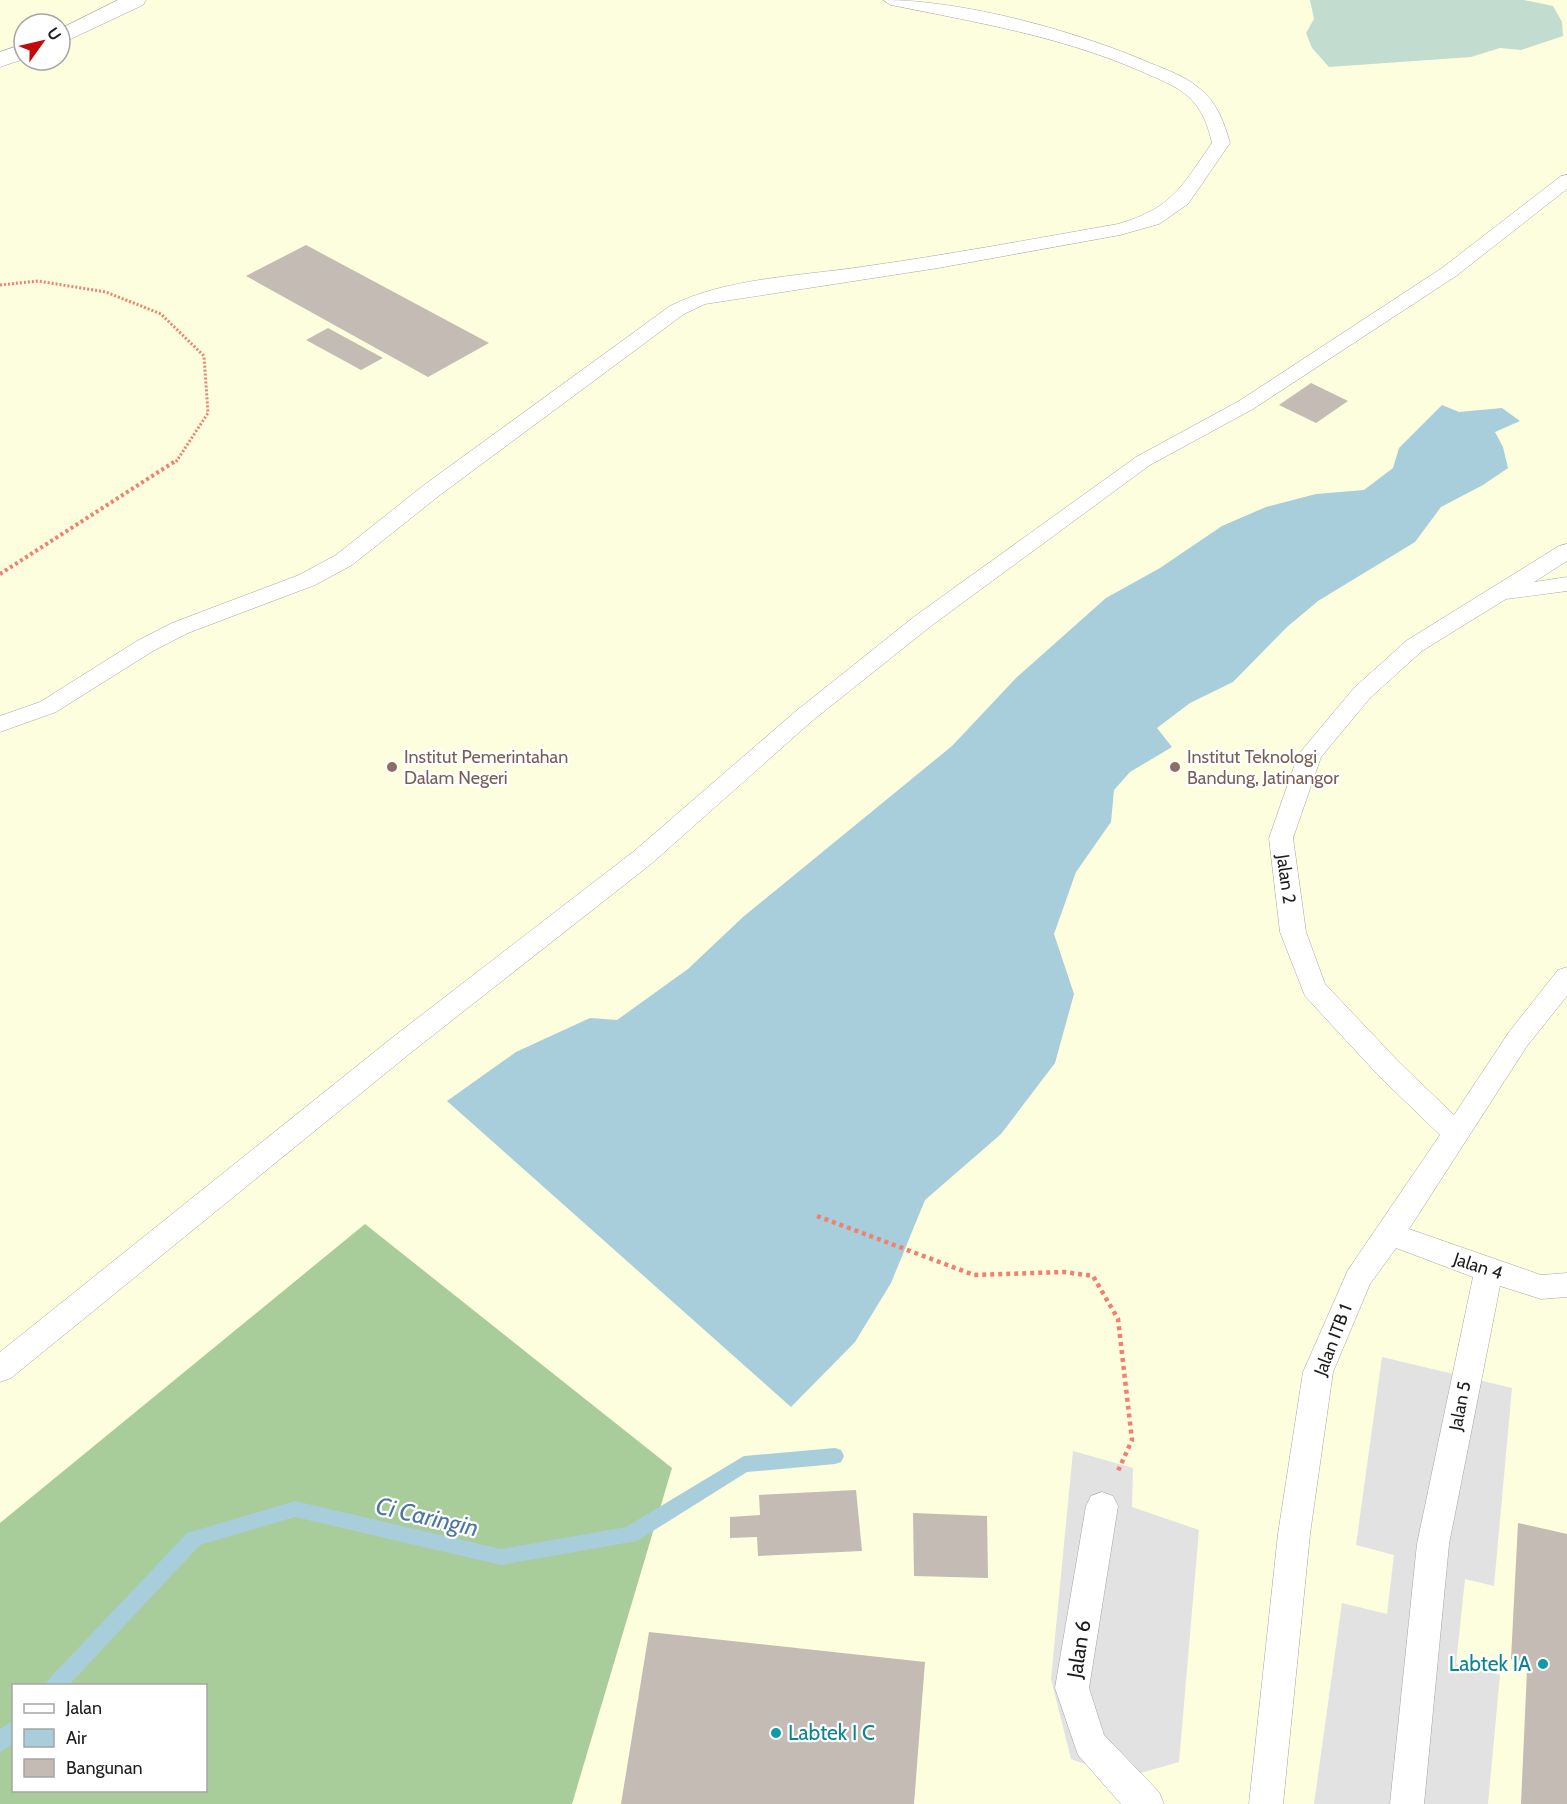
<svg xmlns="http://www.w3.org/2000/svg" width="1567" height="1804" font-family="Cabin,sans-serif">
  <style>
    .education { fill: #fdfede; fill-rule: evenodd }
    .forest { fill: #a9cc9b; fill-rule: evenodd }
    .wetland { fill: #c2dcd0 }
    .parking { fill: #e2e2e2 }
    .water { fill: #a7ceda }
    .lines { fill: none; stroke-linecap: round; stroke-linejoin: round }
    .stream { fill: #a7ceda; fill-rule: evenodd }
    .building { fill: #c3bbb4 }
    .service-casing { stroke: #a5a5a5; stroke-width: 1 }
    .minor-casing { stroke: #a5a5a5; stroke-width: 1 }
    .path-far2 { stroke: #f37f70; stroke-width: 3; stroke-dasharray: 2 2; stroke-linecap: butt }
    .path-far1 { stroke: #f37f70; stroke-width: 4; stroke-dasharray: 3 3; stroke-linecap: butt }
    .path { stroke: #f37f70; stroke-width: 4.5; stroke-dasharray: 4 4; stroke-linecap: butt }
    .service { fill: #fff; fill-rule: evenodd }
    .minor { fill: #fff; fill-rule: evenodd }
    .education-dot { fill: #8d6e63; stroke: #fff; stroke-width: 2 }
    .culture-dot { fill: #0f9aa8; stroke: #fff; stroke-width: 2 }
    .labels { text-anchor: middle; stroke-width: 4.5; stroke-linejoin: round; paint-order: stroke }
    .education-label { font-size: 18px; fill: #785e54; stroke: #fff; text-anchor: start }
    .street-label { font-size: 18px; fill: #1e1e1e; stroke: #fff }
    .near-street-label { font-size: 21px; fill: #1e1e1e; stroke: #fff }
    .near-culture-label { font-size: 21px; fill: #0d838f; stroke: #fff; text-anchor: end }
    .near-water-label { font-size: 24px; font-style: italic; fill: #4b76a1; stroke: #fff }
  </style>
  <rect width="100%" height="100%" fill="#efebe4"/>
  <path class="education" d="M 0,0 L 1567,0 L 1567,1804 L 0,1804 ZM 24,24 L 60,24 L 60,60 L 24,60 ZM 14,1686 L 206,1686 L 206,1790 L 14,1790 Z"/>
  <path class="forest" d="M 365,1224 L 672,1468 L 572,1804 L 0,1804 L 0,1523 ZM 14,1686 L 206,1686 L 206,1790 L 14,1790 Z"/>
  <path class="wetland" d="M 1310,0 L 1524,0 L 1553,6 L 1562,22 L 1563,36 L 1521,50 L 1500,48 L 1471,57 L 1329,67 L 1312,48 L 1306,33 L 1314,19 Z"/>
  <path class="parking" d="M 1382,1357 L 1512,1388 L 1494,1586 L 1465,1579 L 1456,1664 L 1500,1675 L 1488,1804 L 1314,1804 L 1342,1603 L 1387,1614 L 1394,1555 L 1356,1545 Z
    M 1073,1451 L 1133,1468 L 1132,1507 L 1199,1530 L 1179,1762 L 1123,1778 L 1071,1759 L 1051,1679 Z"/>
  <path class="water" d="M 1442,405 L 1459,412 L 1502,408 L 1520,421 L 1495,432 L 1503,447 L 1508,468 L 1483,485 L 1441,507 L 1415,542 L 1318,601 L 1287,627 L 1233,682 L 1190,703 L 1157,728 L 1172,747 L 1130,772 L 1114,790 L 1111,822 L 1076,872 L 1054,934 L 1074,994 L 1055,1063 L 1001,1134 L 925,1200 L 891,1283 L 855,1342 L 791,1407 L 447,1101 L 516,1052 L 590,1018 L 617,1020 L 688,969 L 743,917 L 952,746 L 1016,678 L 1106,598 L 1160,568 L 1222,526 L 1266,507 L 1316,494 L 1364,490 L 1393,468 L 1399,448 Z"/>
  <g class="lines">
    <path class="stream" d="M 835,1448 L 841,1450 L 844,1456 L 841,1462 L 835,1464 L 747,1472 L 637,1541 L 501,1565 L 295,1517 L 200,1545 L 68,1686 L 45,1686 L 48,1680 L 187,1533 L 194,1531 L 295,1501 L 501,1549 L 626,1527 L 744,1456 Z
      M 14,1720 L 14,1743 L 0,1752 L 0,1729 Z"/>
  </g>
  <path class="building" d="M 306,245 L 489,343 L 428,377 L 246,276 Z
    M 328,328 L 383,358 L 361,370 L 306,340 Z
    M 1311,383 L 1348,401 L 1316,423 L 1279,405 Z
    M 856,1490 L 862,1551 L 758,1556 L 757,1537 L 730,1538 L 730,1517 L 760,1515 L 759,1495 Z
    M 913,1513 L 987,1516 L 988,1578 L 914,1576 Z
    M 1518,1523 L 1567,1534 L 1567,1804 L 1521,1804 L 1527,1670 L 1511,1659 Z
    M 649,1632 L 925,1662 L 914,1804 L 621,1804 Z"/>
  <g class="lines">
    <defs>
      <path id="service" d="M 883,0 C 964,0 1076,31 1150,63 C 1167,70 1185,76 1199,88 C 1217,102 1224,122 1230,143 L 1188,204 L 1159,224 L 1120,235 L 938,268 L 705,304 L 684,314 L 440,495 L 352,565 L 315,585 L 188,633 L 153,651 L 56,712 L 0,732 L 0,716 L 40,702 L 137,641 L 172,623 L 299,575 L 336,555 L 424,485 L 670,306 C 725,278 801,276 861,267 C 947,255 1033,239 1118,224 C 1173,208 1181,187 1212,143 C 1208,126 1203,111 1190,98 C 1176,85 1156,78 1138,70 C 1059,36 975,22 891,5 Z
        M 1567,175 L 1567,189 L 1456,276 L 1253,409 L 1150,465 L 931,626 L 812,721 L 651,864 L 413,1051 L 11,1378 L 0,1382 L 0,1352 L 393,1037 L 633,852 L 796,711 L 915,616 L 1136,457 L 1239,401 L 1442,268 L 1561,176 Z
        M 1567,544 L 1567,561 L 1534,582 L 1567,577 L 1567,591 L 1506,599 L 1422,651 L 1370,698 L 1321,757 L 1293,838 L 1306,932 L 1325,984 L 1399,1062 L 1454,1115 L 1509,1032 L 1558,970 L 1567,967 L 1567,996 L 1527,1046 L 1409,1229 L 1541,1275 L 1567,1273 L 1567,1297 L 1541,1299 L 1500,1286 L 1449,1544 L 1424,1804 L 1390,1804 L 1417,1544 L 1473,1277 L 1396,1248 L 1370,1284 L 1333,1372 L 1310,1534 L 1283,1804 L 1249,1804 L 1278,1534 L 1303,1372 L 1348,1270 L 1440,1135 L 1379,1076 L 1305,996 L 1280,932 L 1269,838 L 1298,755 L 1354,688 L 1406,641 L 1559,546 Z
        M 1102,1492 L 1113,1496 L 1118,1506 L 1089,1688 L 1104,1735 L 1159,1792 L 1164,1804 L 1121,1804 L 1078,1755 L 1055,1688 L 1086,1506 L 1091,1496 Z"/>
      <path id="minor" d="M 118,0 L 146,0 L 143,5 L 60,44 L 60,29 Z
        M 24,44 L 24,59 L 0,67 L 0,52 Z"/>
    </defs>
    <use href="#service" class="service-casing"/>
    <use href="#minor" class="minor-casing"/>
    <path class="path-far2" d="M 0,285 L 38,281 L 106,292 L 161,314 L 204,356 L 208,413 L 176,462"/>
    <path class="path-far1" d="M 0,574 L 177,460"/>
    <path class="path" d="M 817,1216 L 974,1275 L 1064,1272 L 1093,1276 L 1118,1319 L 1132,1440 L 1118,1471"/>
    <use href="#service" class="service"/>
    <use href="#minor" class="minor"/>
  </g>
  <g class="education-dot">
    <circle cx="392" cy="767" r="6"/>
    <circle cx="1175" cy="767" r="6"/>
  </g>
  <g class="culture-dot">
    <circle cx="1543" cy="1664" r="6"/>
    <circle cx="776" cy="1733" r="6"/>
  </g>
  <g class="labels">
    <g class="education-label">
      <text x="404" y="763">Institut Pemerintahan<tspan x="404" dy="21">Dalam Negeri</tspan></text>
      <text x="1187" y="763">Institut Teknologi<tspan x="1187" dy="21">Bandung, Jatinangor</tspan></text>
    </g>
    <g class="street-label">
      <text transform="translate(1286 879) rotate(82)" y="6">Jalan 2</text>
      <text transform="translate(1478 1266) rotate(18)" y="6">Jalan 4</text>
      <text transform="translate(1333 1340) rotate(-69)" y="6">Jalan ITB 1</text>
      <text transform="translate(1460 1406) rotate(-79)" y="6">Jalan 5</text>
    </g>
    <g class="near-street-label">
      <text transform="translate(1079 1649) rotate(-81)" y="7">Jalan 6</text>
    </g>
    <g class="near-culture-label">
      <text x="1531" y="1671">Labtek IA</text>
      <text x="788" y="1740" text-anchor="start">Labtek I C</text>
    </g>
    <g class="near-water-label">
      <text transform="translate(427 1517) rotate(13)" y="8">Ci Caringin</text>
    </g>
  </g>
  <rect x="12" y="1684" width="195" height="108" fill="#ffffff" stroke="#a5a5a5" stroke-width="1.5"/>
  <rect x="24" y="1704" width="30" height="9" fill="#ffffff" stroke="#a5a5a5" stroke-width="1.5"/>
  <text x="66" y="1714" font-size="18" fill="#1e1e1e">Jalan</text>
  <rect x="24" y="1729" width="30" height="18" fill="#a7ceda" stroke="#a5a5a5" stroke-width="1.5"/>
  <text x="66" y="1744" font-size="18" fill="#1e1e1e">Air</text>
  <rect x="24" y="1759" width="30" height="18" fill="#c3bbb4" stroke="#a5a5a5" stroke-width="1.5"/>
  <text x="66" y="1774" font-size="18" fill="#1e1e1e">Bangunan</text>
  <g transform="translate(42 42) rotate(56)"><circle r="28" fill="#ffffff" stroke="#a5a5a5" stroke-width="1.5"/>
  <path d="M0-4.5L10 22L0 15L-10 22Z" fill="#c30a09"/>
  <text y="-9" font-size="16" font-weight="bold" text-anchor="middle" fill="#1e1e1e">U</text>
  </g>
</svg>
